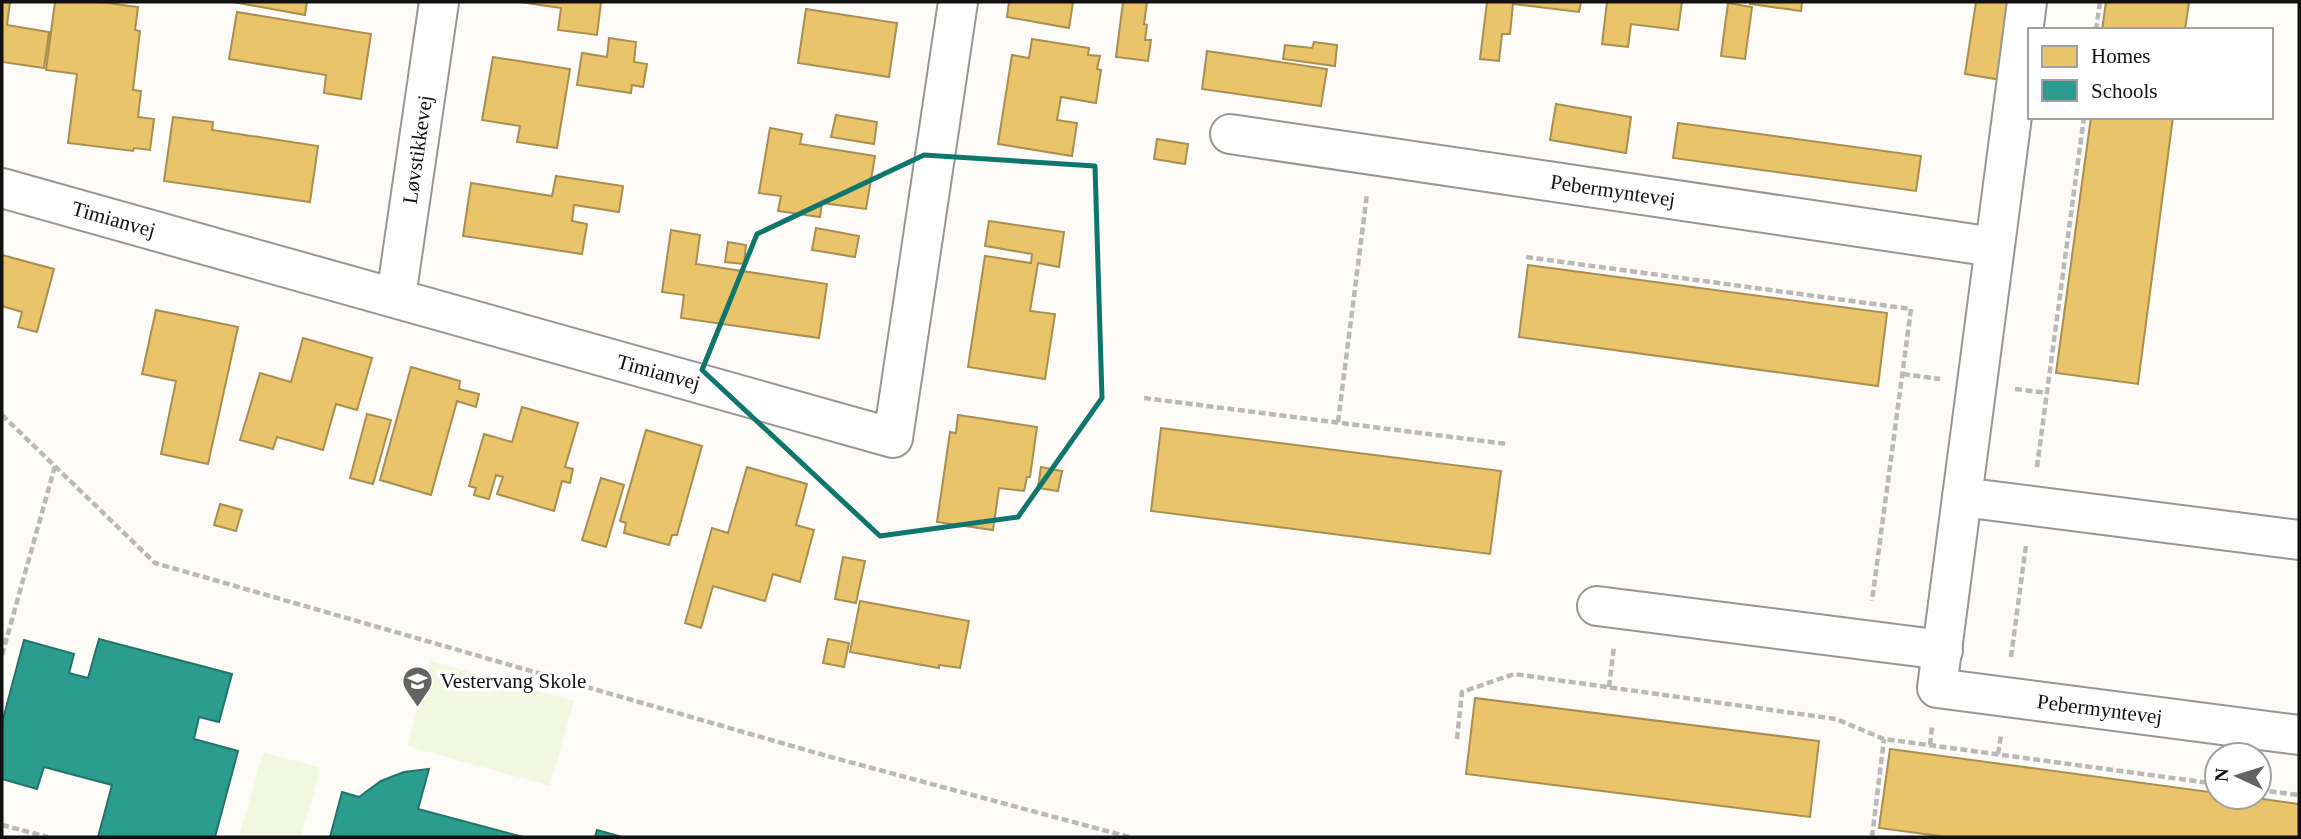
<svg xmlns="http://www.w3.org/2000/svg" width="2301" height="839" font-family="Georgia,serif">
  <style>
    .pitch { fill: #f2f8df }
    .homes { fill: #e9c46a; stroke: #a88e4f; stroke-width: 2 }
    .schools { fill: #2a9d8f; stroke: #227369; stroke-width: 2 }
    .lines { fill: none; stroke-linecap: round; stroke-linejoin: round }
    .minor-casing { stroke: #979695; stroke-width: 42 }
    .path { stroke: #b9b9b8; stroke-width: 4.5; stroke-dasharray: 7 3.5; stroke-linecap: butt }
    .minor { stroke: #fffefe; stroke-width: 38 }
    .marked { fill: none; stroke: #0f766e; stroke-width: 5; stroke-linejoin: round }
    .labels { text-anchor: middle; stroke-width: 7; stroke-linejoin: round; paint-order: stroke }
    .street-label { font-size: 21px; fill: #111; stroke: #fff }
    .poi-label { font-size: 21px; fill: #111; stroke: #fff; text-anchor: start }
  </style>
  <rect width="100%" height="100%" fill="#fdfbf7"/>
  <path class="pitch" d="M 431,661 L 574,701 L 550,786 L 407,746 Z
    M 263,752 L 321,768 L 301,837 L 239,837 Z"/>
  <path class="homes" d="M 2,2 L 10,2 L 7,25 L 49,32 L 44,68 L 2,62 Z
    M 55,2 L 100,2 L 138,7 L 135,30 L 140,31 L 133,90 L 141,91 L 138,117 L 154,119 L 150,150 L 134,148 L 133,151 L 68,143 L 77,74 L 46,70 Z
    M 233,2 L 307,2 L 305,15 Z
    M 520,2 L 601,2 L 597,35 L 558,30 L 561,8 Z
    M 1009,2 L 1073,2 L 1069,28 L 1007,17 Z
    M 1123,2 L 1147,2 L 1144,24 L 1147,25 L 1145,40 L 1151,40 L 1148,61 L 1116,57 Z
    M 1487,2 L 1581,2 L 1579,12 L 1513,4 L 1510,34 L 1502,34 L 1499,61 L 1480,59 Z
    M 1607,2 L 1682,2 L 1678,30 L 1631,24 L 1628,47 L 1602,44 Z
    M 1750,2 L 1802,2 L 1801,11 L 1750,4 Z
    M 1976,2 L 2012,2 L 2001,80 L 1965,74 Z
    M 2106,2 L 2189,2 L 2185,30 L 2102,30 Z
    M 1728,3 L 1752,7 L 1745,59 L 1721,56 Z
    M 806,9 L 897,23 L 889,77 L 798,63 Z
    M 237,12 L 371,34 L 361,99 L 324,93 L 326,75 L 229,59 Z
    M 609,38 L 636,42 L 634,62 L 647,64 L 643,87 L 632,85 L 631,93 L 577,85 L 582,53 L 607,57 Z
    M 1032,39 L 1089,48 L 1088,55 L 1100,56 L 1097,69 L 1101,70 L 1096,103 L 1061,97 L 1057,120 L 1077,123 L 1072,156 L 998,144 L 1012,55 L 1029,58 Z
    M 1314,42 L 1337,45 L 1335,66 L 1283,59 L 1285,45 L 1312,48 Z
    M 1207,51 L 1327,69 L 1321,106 L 1202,89 Z
    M 493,57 L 570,69 L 557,148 L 517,142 L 520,126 L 482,120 Z
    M 1556,104 L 1631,117 L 1626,153 L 1550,140 Z
    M 836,115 L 877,122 L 874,144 L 831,137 Z
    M 173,117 L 213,122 L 212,130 L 318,146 L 310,202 L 164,181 Z
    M 2091,117 L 2173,117 L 2138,384 L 2056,373 Z
    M 1678,123 L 1921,156 L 1916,191 L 1673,158 Z
    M 770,128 L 802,134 L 800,144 L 875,156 L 866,209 L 822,203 L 820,217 L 778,211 L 781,196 L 759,193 Z
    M 1157,139 L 1188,144 L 1185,164 L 1154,159 Z
    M 556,176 L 623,186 L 619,212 L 574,205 L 572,221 L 587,224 L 582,254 L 463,236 L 471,183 L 552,196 Z
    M 989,221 L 1064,232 L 1059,267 L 1038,263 L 1030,311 L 1055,314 L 1045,379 L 968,367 L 985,256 L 1031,263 L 1032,254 L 985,246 Z
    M 816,228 L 859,236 L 855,257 L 812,250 Z
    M 671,230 L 700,235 L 696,264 L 827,284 L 819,338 L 681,318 L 684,295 L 662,292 Z
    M 728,242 L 746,245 L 744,264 L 725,262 Z
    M 2,255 L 54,269 L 37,332 L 18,327 L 22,312 L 2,306 Z
    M 1528,265 L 1887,313 L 1878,386 L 1519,337 Z
    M 156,310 L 238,327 L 208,464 L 161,454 L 176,381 L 142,374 Z
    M 303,338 L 372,358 L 357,410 L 336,404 L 323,450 L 277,437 L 273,449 L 240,440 L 260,373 L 291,382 Z
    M 411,367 L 460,381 L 459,389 L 479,394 L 476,407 L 457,401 L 431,495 L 380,480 Z
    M 522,407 L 578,423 L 565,467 L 573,469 L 570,483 L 562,481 L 554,511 L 497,494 L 503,477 L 496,475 L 489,499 L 474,495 L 476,488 L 469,486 L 484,434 L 512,442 Z
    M 367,414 L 391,420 L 373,484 L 350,478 Z
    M 958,415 L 1037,427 L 1030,477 L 1027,477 L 1024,491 L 999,488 L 993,530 L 937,522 L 950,432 L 956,433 Z
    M 1161,428 L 1501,471 L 1490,554 L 1151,511 Z
    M 646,430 L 702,446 L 677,535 L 672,535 L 669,545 L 624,533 L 626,523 L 620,521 Z
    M 747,467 L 807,484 L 796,525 L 814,530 L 800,582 L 773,574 L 765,601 L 713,586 L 701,628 L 685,623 L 712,528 L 728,533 Z
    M 1041,467 L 1062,471 L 1058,491 L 1038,488 Z
    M 601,478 L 624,485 L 606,547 L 582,540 Z
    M 220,504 L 242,510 L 236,531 L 214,525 Z
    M 843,557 L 865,561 L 856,603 L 835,599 Z
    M 860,601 L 969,621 L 960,668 L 939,665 L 939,668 L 850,652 Z
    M 828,639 L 849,643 L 844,667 L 823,663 Z
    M 1475,698 L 1819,741 L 1810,817 L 1466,774 Z
    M 1890,749 L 2217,793 L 2217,797 L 2248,797 L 2299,804 L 2299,837 L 1947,837 L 1879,828 Z"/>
  <path class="schools" d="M 99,639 L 232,674 L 219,722 L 199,717 L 194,739 L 238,751 L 215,837 L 98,837 L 112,785 L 44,767 L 37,789 L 2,779 L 2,723 L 24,640 L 74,654 L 69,673 L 88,678 Z
    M 429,769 L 418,809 L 523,837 L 330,837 L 342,792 L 359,797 L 381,781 L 404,772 Z
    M 597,830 L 622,837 L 595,837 Z"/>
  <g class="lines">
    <defs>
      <g id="minor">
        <path id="s1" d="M 2027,2 L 1937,688 L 2299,735"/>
        <path id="s2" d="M 1230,134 L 1994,247"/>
        <path id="s3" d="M 2,188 L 893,438 L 958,2"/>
        <path id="s4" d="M 396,297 L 439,2"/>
        <path d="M 1962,497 L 2299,540"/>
        <path d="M 1597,606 L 1943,650"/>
      </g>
    </defs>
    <use href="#minor" class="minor-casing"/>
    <path class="path" d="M 2096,30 L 2100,2
      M 1526,257 L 1911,309 L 1872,601
      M 1903,374 L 1940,379
      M 2015,389 L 2047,393
      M 1144,398 L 1507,444
      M 2,415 L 155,563 L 827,756 L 1129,837
      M 1338,422 L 1367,194
      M 2037,467 L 2084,117
      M 2,655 L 55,466
      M 2011,657 L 2026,545
      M 1609,687 L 1614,646
      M 1457,739 L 1462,692 L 1514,674 L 1836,719 L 1884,739 L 2217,784
      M 1930,745 L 1932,727
      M 1998,754 L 2001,736
      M 2259,790 L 2299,795
      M 2,825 L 48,837
      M 1872,837 L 1884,739"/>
    <use href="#minor" class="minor"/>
  </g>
  <path class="marked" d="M 924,155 L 1095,166 L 1102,398 L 1018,517 L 880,536 L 702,370 L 757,234 Z"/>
  <defs>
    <symbol id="school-pin" viewBox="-11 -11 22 30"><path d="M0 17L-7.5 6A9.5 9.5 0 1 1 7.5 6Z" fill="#646362" stroke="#fff"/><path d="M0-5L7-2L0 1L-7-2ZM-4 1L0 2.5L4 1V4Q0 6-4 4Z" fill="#fff"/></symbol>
  </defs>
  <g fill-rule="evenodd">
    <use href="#school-pin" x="400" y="664" width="35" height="47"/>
  </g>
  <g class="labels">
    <g class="street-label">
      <text dy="7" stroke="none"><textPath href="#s4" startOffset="149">Løvstikkevej</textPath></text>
      <text dy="7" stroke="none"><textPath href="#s2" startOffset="387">Pebermyntevej</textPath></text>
      <text dy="7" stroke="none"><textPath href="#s3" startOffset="116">Timianvej</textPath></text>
      <text dy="7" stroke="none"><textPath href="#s3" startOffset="682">Timianvej</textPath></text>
      <text dy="7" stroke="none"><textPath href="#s1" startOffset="856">Pebermyntevej</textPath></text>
    </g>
    <g class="poi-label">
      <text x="440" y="688">Vestervang Skole</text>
    </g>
  </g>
  <rect width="2301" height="839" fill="none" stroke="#111111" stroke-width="7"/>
  <rect x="2028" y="28" width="245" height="91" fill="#ffffff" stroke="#a0a0a0" stroke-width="2"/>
  <rect x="2042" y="46" width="35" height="21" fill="#e9c46a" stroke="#a0a0a0" stroke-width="2"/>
  <text x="2091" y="63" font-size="21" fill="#111111">Homes</text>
  <rect x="2042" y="80" width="35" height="21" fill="#2a9d8f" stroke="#a0a0a0" stroke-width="2"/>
  <text x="2091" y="98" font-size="21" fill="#111111">Schools</text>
  <g transform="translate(2238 776) rotate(274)"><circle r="33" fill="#ffffff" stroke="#a0a0a0" stroke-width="2"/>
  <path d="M0-5L12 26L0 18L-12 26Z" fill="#646362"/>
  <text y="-10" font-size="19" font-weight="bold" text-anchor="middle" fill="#111111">N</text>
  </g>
</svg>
